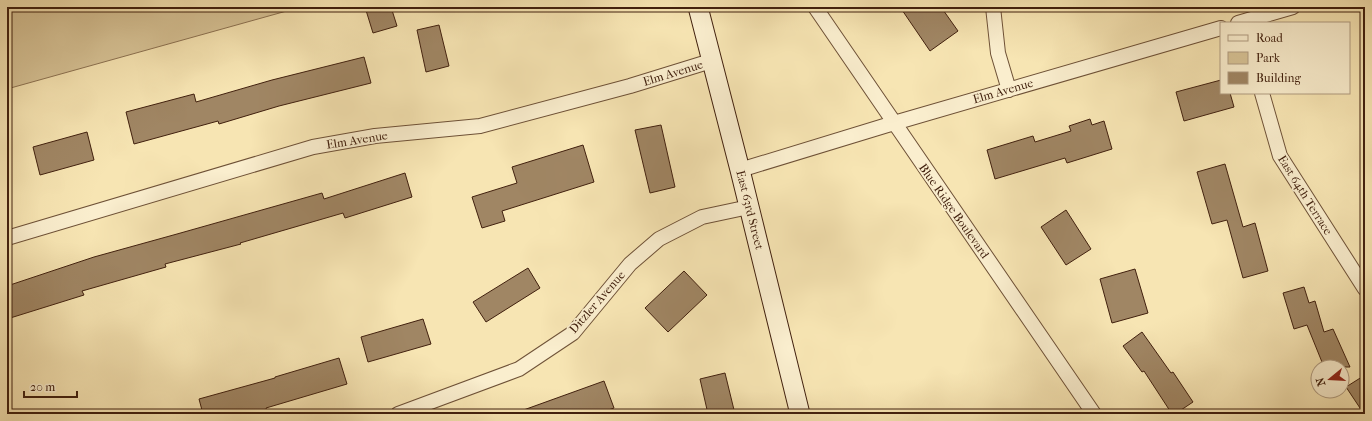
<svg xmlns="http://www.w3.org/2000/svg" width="1372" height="421" font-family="'IM FELL French Canon',serif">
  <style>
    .green { fill: #d8c497; stroke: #8c7252 }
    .building { fill: #a08664; stroke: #41200e }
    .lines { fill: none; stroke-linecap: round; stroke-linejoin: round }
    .minor-casing { stroke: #6e5137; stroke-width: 16 }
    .secondary-casing { stroke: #41200e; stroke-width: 21 }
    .minor { stroke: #faeece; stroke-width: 14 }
    .secondary { stroke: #faeece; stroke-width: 19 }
    .labels { text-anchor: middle; stroke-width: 3.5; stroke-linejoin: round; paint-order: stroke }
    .street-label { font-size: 12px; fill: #41200e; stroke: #faeece }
  </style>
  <rect width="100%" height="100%" fill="#f7e5b3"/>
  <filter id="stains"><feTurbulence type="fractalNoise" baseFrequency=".005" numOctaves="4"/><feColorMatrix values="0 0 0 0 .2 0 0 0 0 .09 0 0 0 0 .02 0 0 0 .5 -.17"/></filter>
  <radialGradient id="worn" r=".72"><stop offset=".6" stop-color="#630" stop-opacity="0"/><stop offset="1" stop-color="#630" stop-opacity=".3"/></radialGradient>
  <path class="green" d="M 7,7 L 301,7 L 7,89 Z"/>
  <path class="building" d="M 365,7 L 391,7 L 397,26 L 373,33 Z
    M 900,7 L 941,7 L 958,31 L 930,51 Z
    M 439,25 L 449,66 L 426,72 L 417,30 Z
    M 364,57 L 371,83 L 279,106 L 219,124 L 218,121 L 134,144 L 126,112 L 194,94 L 196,102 L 272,80 Z
    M 1221,80 L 1221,93 L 1230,93 L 1234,107 L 1184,121 L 1176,92 Z
    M 1090,119 L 1092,125 L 1104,121 L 1112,149 L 1067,163 L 1065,158 L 995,179 L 987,150 L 1033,136 L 1035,142 L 1071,131 L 1069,126 Z
    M 661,125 L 675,187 L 650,193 L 635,130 Z
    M 87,132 L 94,160 L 40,175 L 33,147 Z
    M 583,145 L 594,182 L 502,211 L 505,221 L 482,228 L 472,197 L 517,183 L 512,167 Z
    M 1225,164 L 1243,227 L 1255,223 L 1268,271 L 1243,278 L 1227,220 L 1212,224 L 1197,172 Z
    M 405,173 L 412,197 L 345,218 L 343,213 L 240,243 L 241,244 L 165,264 L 166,267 L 82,291 L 84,295 L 7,319 L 7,286 L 94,257 L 177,234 L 322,193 L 324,199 Z
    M 1066,210 L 1091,249 L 1066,265 L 1041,227 Z
    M 528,268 L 540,288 L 486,322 L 473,302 Z
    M 1135,269 L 1148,313 L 1112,323 L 1100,279 Z
    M 684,271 L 707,295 L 668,332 L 645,308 Z
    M 1304,287 L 1309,303 L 1315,301 L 1324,332 L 1333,329 L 1350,367 L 1324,367 L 1307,325 L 1294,329 L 1283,293 Z
    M 423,319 L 431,344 L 368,362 L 361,337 Z
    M 1142,332 L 1171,373 L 1173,372 L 1193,402 L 1175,414 L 1172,414 L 1144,371 L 1142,372 L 1123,346 Z
    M 339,358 L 347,384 L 266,408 L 267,411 L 256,414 L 203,414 L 199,399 L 275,378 L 275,377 Z
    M 725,373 L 735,414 L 708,414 L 700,379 Z
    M 1365,375 L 1365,414 L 1364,414 L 1346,387 Z
    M 604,381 L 614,408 L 597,414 L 518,414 L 518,412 Z"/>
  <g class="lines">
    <defs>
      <path id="minor" d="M 815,7 L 1094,414
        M 993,7 L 998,53 L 1009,90
        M 1238,23 L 1293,7
        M 1262,93 L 1280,156 L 1365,289
        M 740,170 L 894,123 L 1221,28
        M 7,238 L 313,147 L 375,136 L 480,126 L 630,86 L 711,61
        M 398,414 L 519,369 L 573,333 L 630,264 L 659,239 L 702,217 L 749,207"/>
      <path id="secondary" d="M 698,7 L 740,170 L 800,414"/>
    </defs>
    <use href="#minor" class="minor-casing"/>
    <use href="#secondary" class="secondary-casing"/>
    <use href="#minor" class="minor"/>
    <use href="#secondary" class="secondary"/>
  </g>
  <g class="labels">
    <g class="street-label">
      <text transform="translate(673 73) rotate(-17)" y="4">Elm Avenue</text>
      <text transform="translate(1003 91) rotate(-16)" y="4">Elm Avenue</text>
      <text transform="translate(357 140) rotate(-9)" y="4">Elm Avenue</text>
      <text transform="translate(1305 195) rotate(58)" y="4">East 64th Terrace</text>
      <text transform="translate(750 210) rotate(76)" y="4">East 63rd Street</text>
      <text transform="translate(954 211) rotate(55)" y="4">Blue Ridge Boulevard</text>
      <text transform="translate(597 302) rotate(-49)" y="4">Ditzler Avenue</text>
    </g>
  </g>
  <rect width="1372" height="421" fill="none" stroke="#f7e5b3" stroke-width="24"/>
  <rect x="8" y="8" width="1356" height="405" fill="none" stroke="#41200e" stroke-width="2"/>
  <rect x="12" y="12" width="1348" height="397" fill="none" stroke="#41200e"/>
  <rect x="1220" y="22" width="130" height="72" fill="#faeece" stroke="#b09c81"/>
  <rect x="1228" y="35" width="20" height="6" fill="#faeece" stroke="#b09c81"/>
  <text x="1256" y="42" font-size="12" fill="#41200e">Road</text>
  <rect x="1228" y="52" width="20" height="12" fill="#d8c497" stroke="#b09c81"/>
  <text x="1256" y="62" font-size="12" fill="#41200e">Park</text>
  <rect x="1228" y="72" width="20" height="12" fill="#a08664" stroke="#b09c81"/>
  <text x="1256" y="82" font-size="12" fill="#41200e">Building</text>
  <g transform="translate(1330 379) rotate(252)"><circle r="19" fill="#faeece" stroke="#b09c81"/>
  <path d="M0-3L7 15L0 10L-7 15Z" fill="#8f2418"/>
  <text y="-6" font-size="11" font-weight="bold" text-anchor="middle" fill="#41200e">N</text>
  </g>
  <path d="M24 391v6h53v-6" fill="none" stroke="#41200e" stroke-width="2"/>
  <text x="30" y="391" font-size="12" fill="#41200e" stroke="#faeece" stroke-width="3" paint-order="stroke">20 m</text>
  <rect width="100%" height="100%" filter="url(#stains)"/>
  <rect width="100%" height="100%" fill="url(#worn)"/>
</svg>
